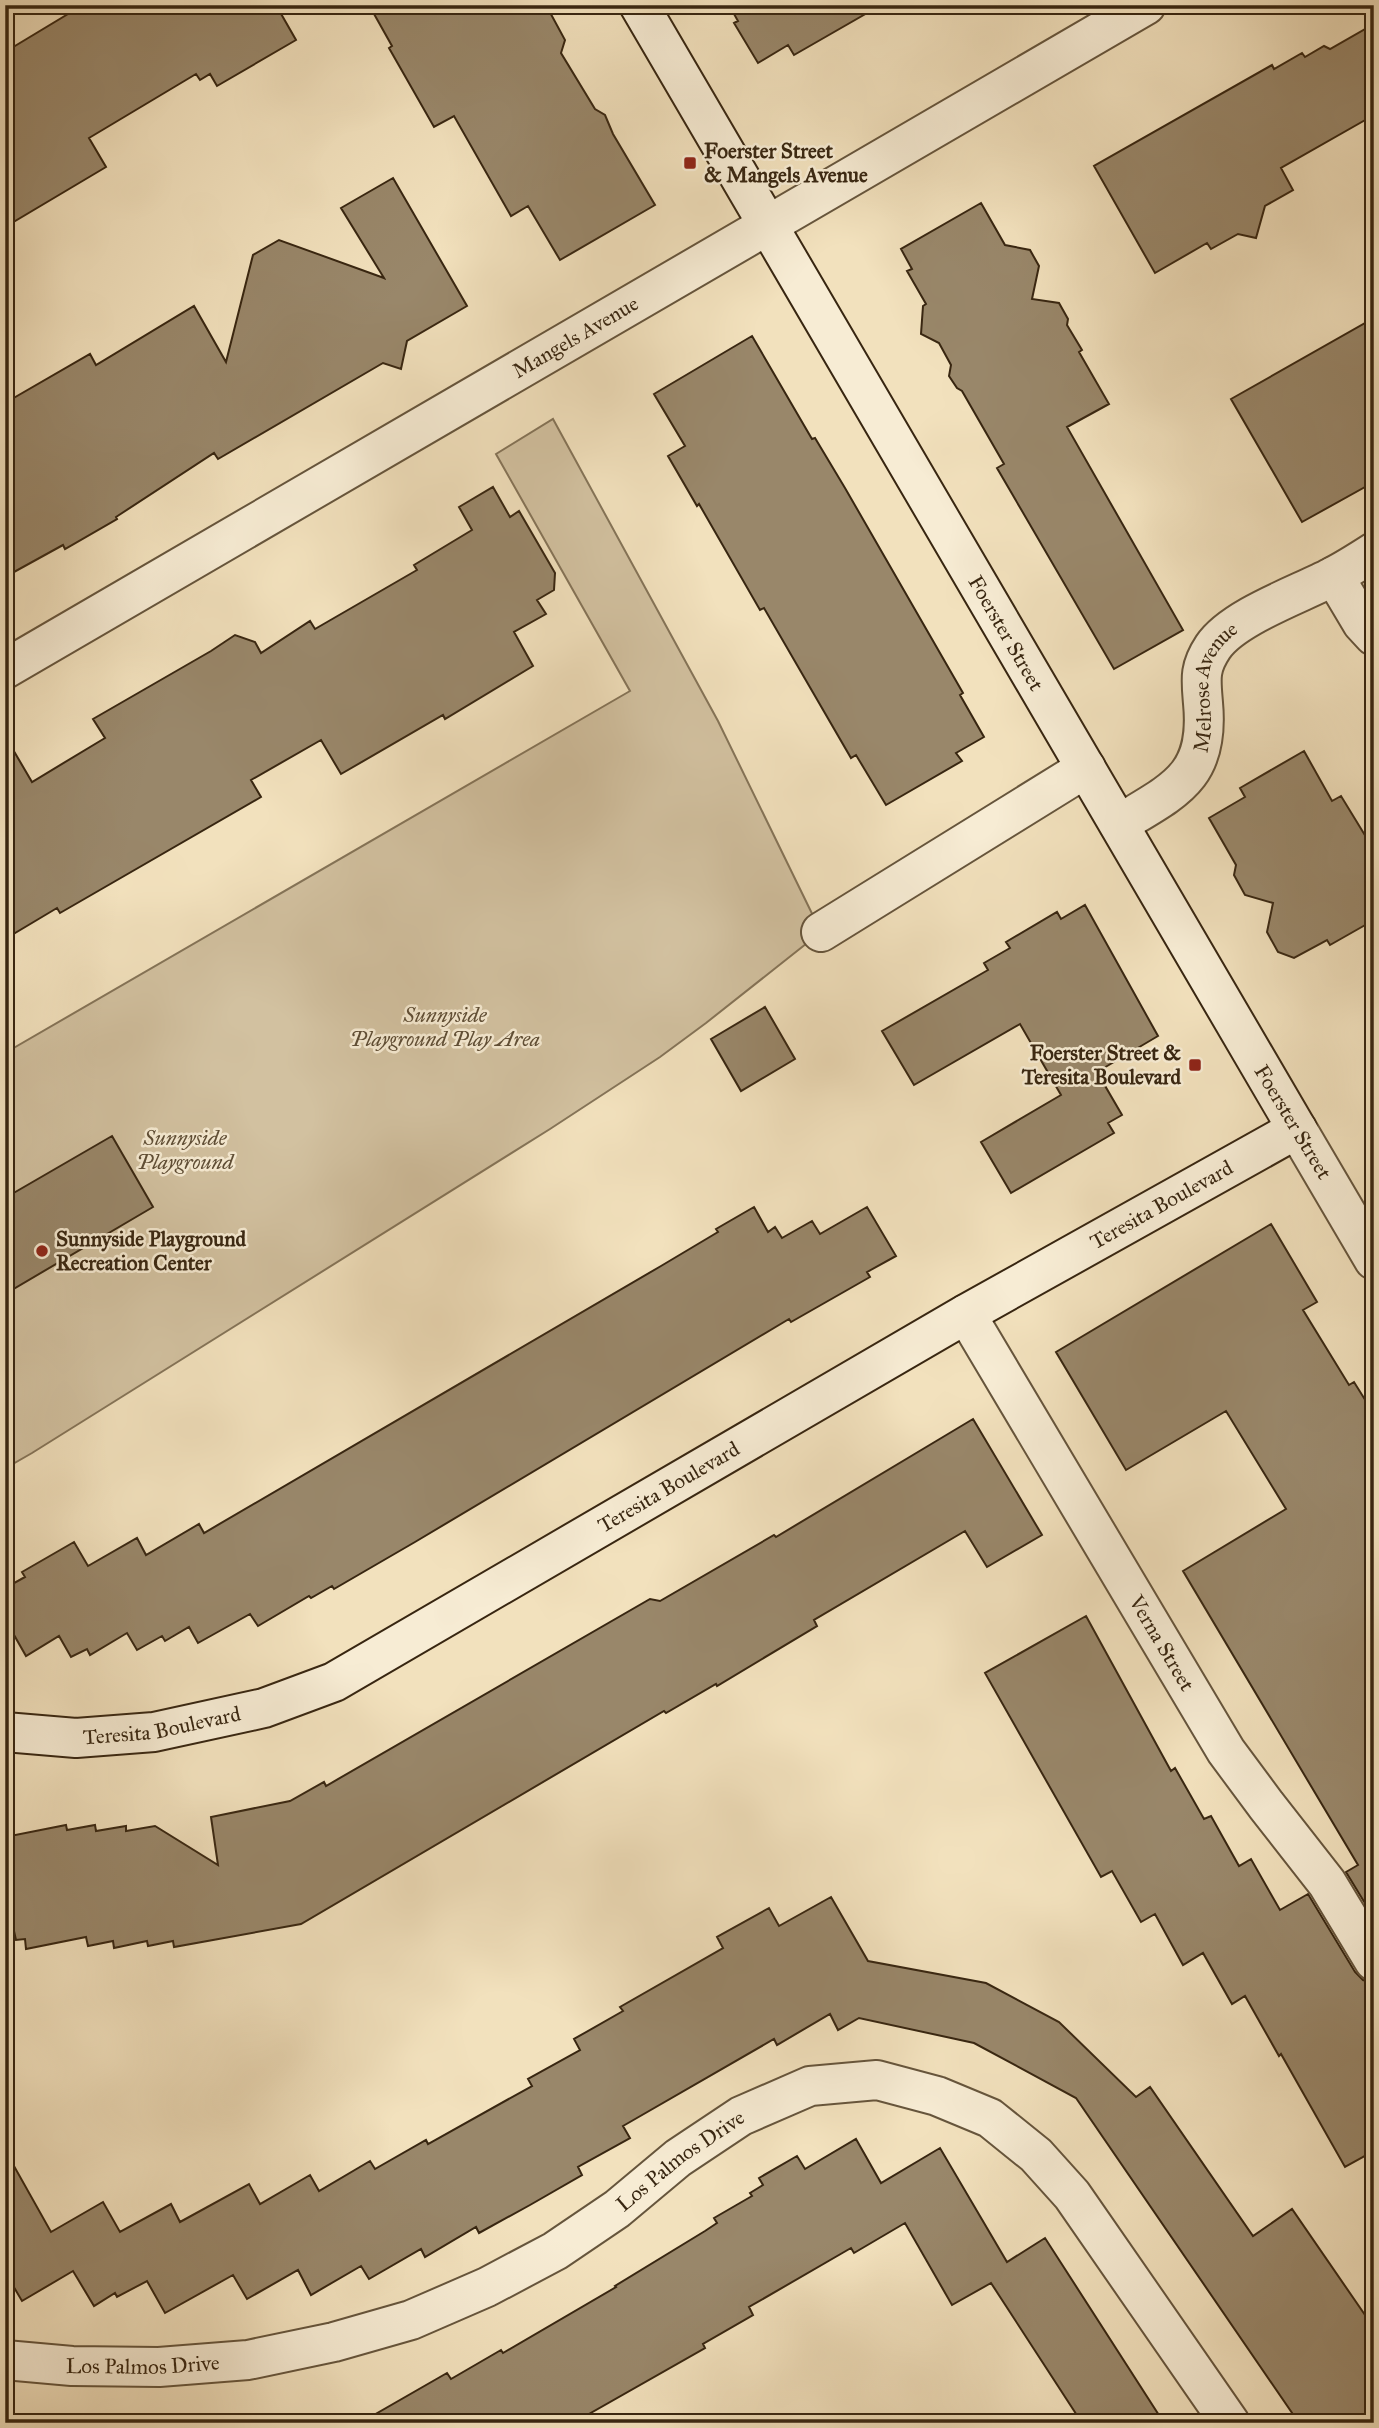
<svg xmlns="http://www.w3.org/2000/svg" width="1379" height="2428" font-family="'IM FELL Great Primer',serif">
  <style>
    .green { fill: #d2c1a0; stroke: #857458; stroke-width: 2 }
    .building { fill: #99876a; stroke: #382611; stroke-width: 2 }
    .lines { fill: none; stroke-linecap: round; stroke-linejoin: round }
    .street-casing { stroke: #66553c; stroke-width: 42 }
    .secondary-casing { stroke: #382611; stroke-width: 42 }
    .street { stroke: #f7ecd4; stroke-width: 38 }
    .secondary { stroke: #f7ecd4; stroke-width: 38 }
    .poi-dot { fill: #8f2418; stroke: #f7ecd4; stroke-width: 2.5 }
    .labels { text-anchor: middle; stroke-width: 5; stroke-linejoin: round; paint-order: stroke }
    .poi-label { font-size: 21px; font-weight: bold; fill: #382611; stroke: #f7ecd4; text-anchor: start }
    .street-label { font-size: 21px; fill: #382611; stroke: #f7ecd4 }
    .park-label { font-size: 21px; font-style: italic; fill: #5e4d35; stroke: #f7ecd4 }
  </style>
  <rect width="100%" height="100%" fill="#f2e1bd"/>
  <filter id="stains"><feTurbulence type="fractalNoise" baseFrequency=".00286" numOctaves="4"/><feColorMatrix values="0 0 0 0 .2 0 0 0 0 .09 0 0 0 0 .02 0 0 0 .5 -.17"/></filter>
  <radialGradient id="worn" r=".72"><stop offset=".6" stop-color="#630" stop-opacity="0"/><stop offset="1" stop-color="#630" stop-opacity=".3"/></radialGradient>
  <path class="green" d="M 553,419 L 718,721 L 821,932 L 706,1023 L 660,1057 L 550,1129 L 32,1453 L 11,1465 L 5,1465 L 5,1053 L 630,691 L 496,454 Z"/>
  <path class="building" d="M 83,5 L 276,5 L 296,40 L 217,86 L 210,74 L 200,80 L 196,74 L 89,138 L 106,167 L 5,227 L 5,52 Z
    M 369,5 L 546,5 L 565,40 L 561,53 L 595,109 L 605,115 L 613,134 L 655,205 L 560,260 L 528,206 L 511,216 L 454,116 L 434,127 L 389,48 L 392,46 Z
    M 729,5 L 881,5 L 794,55 L 788,45 L 758,63 L 734,23 L 738,21 Z
    M 1374,24 L 1374,115 L 1281,168 L 1293,190 L 1265,206 L 1256,238 L 1238,234 L 1211,249 L 1207,243 L 1155,273 L 1094,166 L 1272,65 L 1274,69 L 1302,53 L 1305,57 L 1324,46 L 1330,49 Z
    M 393,178 L 467,306 L 407,341 L 401,369 L 383,363 L 218,459 L 214,453 L 116,517 L 117,519 L 65,549 L 63,545 L 5,577 L 5,403 L 90,354 L 96,365 L 194,306 L 226,362 L 253,255 L 279,240 L 384,278 L 341,208 Z
    M 981,203 L 1005,245 L 1030,250 L 1039,266 L 1032,299 L 1059,303 L 1068,319 L 1067,325 L 1082,350 L 1079,352 L 1109,404 L 1067,427 L 1183,630 L 1114,669 L 997,468 L 1004,464 L 962,391 L 957,388 L 949,376 L 951,365 L 939,343 L 921,334 L 923,306 L 926,304 L 907,271 L 912,269 L 901,249 Z
    M 1374,318 L 1374,482 L 1302,522 L 1231,399 Z
    M 752,336 L 812,439 L 815,438 L 845,488 L 963,693 L 960,695 L 984,737 L 956,753 L 962,761 L 886,805 L 856,755 L 851,758 L 764,608 L 760,610 L 699,504 L 697,506 L 668,456 L 685,446 L 654,394 Z
    M 493,487 L 510,517 L 519,511 L 555,573 L 554,590 L 537,600 L 546,614 L 514,632 L 533,666 L 445,719 L 443,715 L 341,774 L 321,740 L 251,780 L 261,797 L 60,913 L 57,908 L 5,939 L 5,736 L 32,782 L 105,738 L 93,719 L 211,651 L 235,635 L 255,642 L 261,653 L 310,621 L 315,629 L 417,570 L 414,565 L 472,530 L 459,507 Z
    M 1304,751 L 1332,801 L 1341,796 L 1374,850 L 1374,920 L 1330,945 L 1327,940 L 1294,958 L 1278,952 L 1267,932 L 1273,903 L 1245,895 L 1234,875 L 1236,865 L 1209,818 L 1245,797 L 1240,788 Z
    M 1085,905 L 1158,1036 L 1097,1072 L 1122,1115 L 1108,1123 L 1114,1133 L 1011,1193 L 981,1142 L 1061,1095 L 1020,1024 L 914,1085 L 882,1031 L 988,970 L 984,963 L 1010,948 L 1006,942 L 1057,912 L 1061,919 Z
    M 765,1007 L 795,1059 L 741,1091 L 711,1039 Z
    M 112,1136 L 153,1207 L 5,1294 L 5,1198 Z
    M 754,1207 L 768,1232 L 775,1227 L 782,1238 L 812,1221 L 820,1234 L 867,1207 L 896,1256 L 867,1272 L 870,1277 L 791,1322 L 789,1319 L 415,1542 L 334,1589 L 332,1586 L 311,1598 L 309,1596 L 258,1626 L 250,1614 L 198,1643 L 189,1627 L 165,1641 L 162,1636 L 137,1650 L 127,1633 L 90,1655 L 87,1649 L 71,1657 L 59,1636 L 26,1656 L 14,1635 L 5,1633 L 5,1588 L 25,1577 L 22,1572 L 74,1542 L 88,1566 L 137,1538 L 146,1555 L 199,1524 L 204,1533 L 661,1266 L 718,1232 L 716,1229 Z
    M 1271,1224 L 1317,1302 L 1303,1310 L 1349,1385 L 1354,1382 L 1374,1414 L 1374,1918 L 1346,1872 L 1358,1865 L 1183,1571 L 1286,1509 L 1226,1411 L 1126,1470 L 1056,1352 Z
    M 973,1419 L 1042,1535 L 987,1567 L 965,1531 L 814,1620 L 817,1626 L 717,1686 L 716,1684 L 666,1713 L 664,1711 L 301,1924 L 174,1947 L 173,1941 L 148,1946 L 147,1941 L 114,1948 L 113,1941 L 88,1946 L 86,1937 L 26,1949 L 25,1939 L 16,1940 L 12,1922 L 5,1924 L 5,1837 L 66,1825 L 67,1830 L 95,1825 L 96,1831 L 126,1826 L 126,1831 L 155,1826 L 218,1865 L 211,1817 L 290,1801 L 324,1782 L 326,1786 L 650,1599 L 660,1601 L 774,1535 L 776,1537 Z
    M 1086,1616 L 1171,1771 L 1175,1768 L 1204,1819 L 1211,1816 L 1239,1866 L 1251,1859 L 1280,1910 L 1308,1894 L 1355,1972 L 1363,1980 L 1374,1983 L 1374,2151 L 1345,2167 L 1281,2054 L 1279,2056 L 1245,1996 L 1232,2004 L 1203,1953 L 1183,1965 L 1155,1914 L 1141,1922 L 1112,1871 L 1101,1877 L 985,1673 Z
    M 831,1897 L 868,1961 L 986,1983 L 1059,2022 L 1136,2097 L 1150,2087 L 1253,2236 L 1292,2209 L 1374,2328 L 1374,2423 L 1299,2423 L 1076,2098 L 974,2043 L 859,2018 L 838,2030 L 830,2014 L 777,2045 L 774,2039 L 623,2126 L 630,2138 L 578,2167 L 582,2175 L 530,2205 L 479,2233 L 476,2227 L 425,2257 L 421,2249 L 369,2279 L 361,2266 L 311,2295 L 298,2270 L 247,2299 L 233,2275 L 165,2313 L 147,2281 L 117,2297 L 115,2293 L 94,2306 L 73,2271 L 22,2301 L 5,2272 L 5,2150 L 51,2232 L 103,2202 L 120,2232 L 171,2204 L 180,2222 L 249,2184 L 260,2204 L 310,2175 L 319,2191 L 370,2161 L 375,2169 L 426,2140 L 428,2144 L 532,2086 L 528,2079 L 580,2050 L 574,2039 L 623,2011 L 620,2007 L 723,1948 L 717,1937 L 769,1908 L 779,1926 Z
    M 856,2139 L 881,2183 L 940,2148 L 1007,2262 L 1045,2238 L 1164,2423 L 1082,2423 L 991,2283 L 952,2305 L 905,2223 L 854,2253 L 851,2248 L 749,2307 L 753,2315 L 703,2344 L 705,2348 L 573,2423 L 360,2423 L 447,2373 L 451,2379 L 501,2350 L 503,2353 L 616,2287 L 615,2286 L 705,2231 L 717,2223 L 714,2218 L 752,2196 L 750,2193 L 763,2185 L 759,2178 L 797,2156 L 805,2169 Z"/>
  <g class="lines">
    <defs>
      <g id="street">
        <path d="M 1334,576 L 1362,623 L 1374,636"/>
        <path id="s1" d="M 5,669 L 1146,5"/>
        <path id="s2" d="M 1119,824 C 1175,790 1210,777 1203,703 C 1201,679 1199,668 1213,647 C 1233,617 1300,594 1332,577 C 1346,570 1360,561 1374,552"/>
        <path d="M 821,932 L 1086,768"/>
        <path d="M 1297,1129 L 1374,1260"/>
        <path id="s3" d="M 966,1314 L 1226,1751 L 1266,1805 L 1327,1883 L 1374,1961"/>
        <path id="s4" d="M 5,2360 L 72,2366 L 159,2367 L 248,2360 L 334,2342 L 411,2320 L 487,2287 L 555,2251 L 617,2209 L 678,2158 L 741,2116 L 810,2086 L 877,2080 L 937,2096 L 990,2118 L 1036,2155 L 1072,2195 L 1230,2423"/>
      </g>
      <g id="secondary">
        <path id="s5" d="M 5,1732 L 76,1738 L 154,1732 L 264,1708 L 334,1682 L 966,1314 L 1297,1129 L 639,5"/>
      </g>
    </defs>
    <use href="#street" class="street-casing"/>
    <use href="#secondary" class="secondary-casing"/>
    <use href="#street" class="street"/>
    <use href="#secondary" class="secondary"/>
  </g>
  <g class="poi-dot">
    <rect x="683" y="156" width="14" height="14" rx="3.5"/>
    <rect x="1188" y="1058" width="14" height="14" rx="3.5"/>
    <circle cx="42" cy="1251" r="7"/>
  </g>
  <g class="labels">
    <g class="poi-label">
      <text x="704" y="158">Foerster Street<tspan x="704" dy="24">&amp; Mangels Avenue</tspan></text>
      <text x="1181" y="1060" text-anchor="end">Foerster Street &amp;<tspan x="1181" dy="24">Teresita Boulevard</tspan></text>
      <text x="56" y="1246">Sunnyside Playground<tspan x="56" dy="24">Recreation Center</tspan></text>
    </g>
    <g class="street-label">
      <text dy="7" stroke="none"><textPath href="#s1" startOffset="660">Mangels Avenue</textPath></text>
      <text transform="translate(1006 633) rotate(60)" y="7">Foerster Street</text>
      <text dy="7" stroke="none"><textPath href="#s2" startOffset="180">Melrose Avenue</textPath></text>
      <text transform="translate(1293 1122) rotate(59)" y="7">Foerster Street</text>
      <text dy="7" stroke="none"><textPath href="#s5" startOffset="1292">Teresita Boulevard</textPath></text>
      <text dy="7" stroke="none"><textPath href="#s5" startOffset="724">Teresita Boulevard</textPath></text>
      <text dy="7" stroke="none"><textPath href="#s3" startOffset="383">Verna Street</textPath></text>
      <text dy="7" stroke="none"><textPath href="#s5" startOffset="158">Teresita Boulevard</textPath></text>
      <text dy="7" stroke="none"><textPath href="#s4" startOffset="726">Los Palmos Drive</textPath></text>
      <text dy="7" stroke="none"><textPath href="#s4" startOffset="138">Los Palmos Drive</textPath></text>
    </g>
    <g class="park-label">
      <text x="445" y="1022">Sunnyside<tspan x="445" dy="24">Playground Play Area</tspan></text>
      <text x="185" y="1145">Sunnyside<tspan x="185" dy="24">Playground</tspan></text>
    </g>
  </g>
  <rect width="1379" height="2428" fill="none" stroke="#f2e1bd" stroke-width="28"/>
  <rect x="7" y="7" width="1365" height="2414" fill="none" stroke="#382611" stroke-width="3.5"/>
  <rect x="14" y="14" width="1351" height="2400" fill="none" stroke="#382611" stroke-width="2"/>
  <rect width="100%" height="100%" filter="url(#stains)"/>
  <rect width="100%" height="100%" fill="url(#worn)"/>
</svg>
